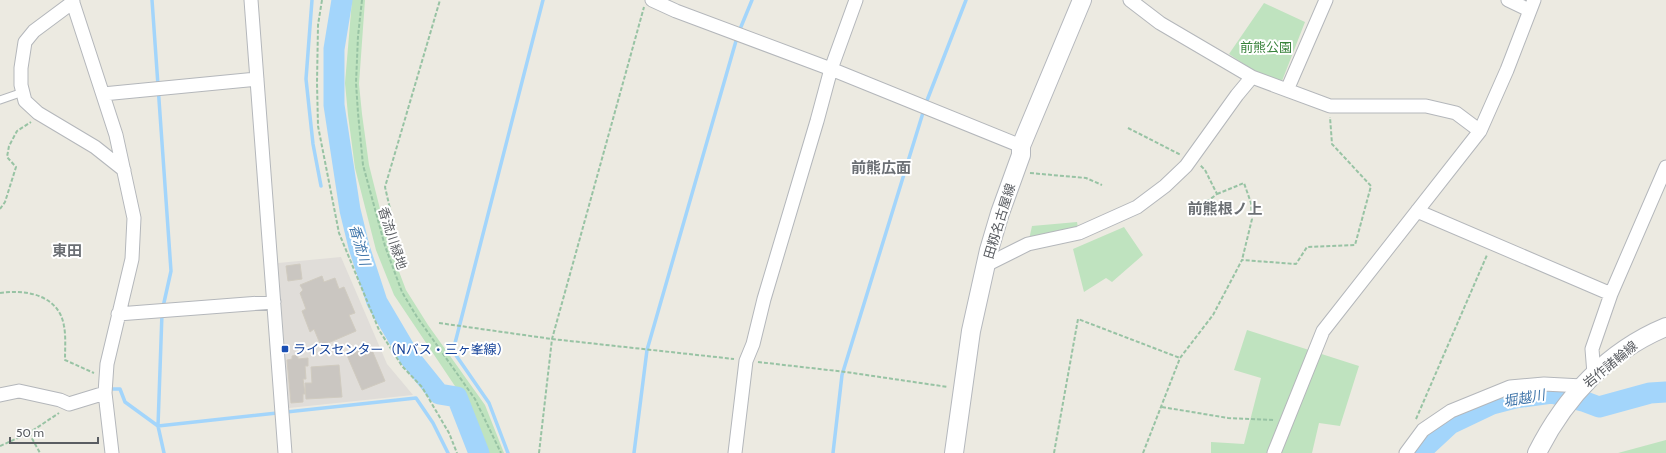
<svg xmlns="http://www.w3.org/2000/svg" width="1666" height="453" font-family="Cabin,'Noto Sans JP',sans-serif">
  <style>
    .industrial { fill: #e0ddd9 }
    .green { fill: #bfe3bf }
    .lines { fill: none; stroke-linecap: round; stroke-linejoin: round }
    .stream { stroke: #a3d5fb; stroke-width: 3.5 }
    .river { stroke: #a3d5fb; stroke-width: 21 }
    .building { fill: #cac6c1; stroke: #d0cbc0 }
    .lane-casing { stroke: #b4b7bb; stroke-width: 9 }
    .street-casing { stroke: #b4b7bb; stroke-width: 15 }
    .secondary-casing { stroke: #b5b8bd; stroke-width: 20 }
    .path { stroke: #98c3a4; stroke-width: 2; stroke-dasharray: 4 2; stroke-linecap: butt }
    .lane { stroke: #fff; stroke-width: 7 }
    .street { stroke: #fff; stroke-width: 13 }
    .secondary { stroke: #fff; stroke-width: 18 }
    .transit-dot { fill: #1a4fb4; stroke: #fff; stroke-width: 1.5 }
    .labels { text-anchor: middle; stroke-width: 4; stroke-linejoin: round; paint-order: stroke }
    .park-label { font-size: 13px; fill: #38823b; stroke: #fff }
    .street-label { font-size: 13px; fill: #5a5d62; stroke: #fff }
    .transit-label { font-size: 13px; fill: #164399; stroke: #fff; text-anchor: start }
    .water-label { font-size: 14px; font-style: italic; fill: #4277ab; stroke: #fff }
    .quarter-label { font-size: 15px; font-weight: bold; fill: #6b6f74; stroke: #fff }
  </style>
  <rect width="100%" height="100%" fill="#eceae1"/>
  <path class="industrial" d="M 341,257 L 387,364 L 413,395 L 289,408 L 278,263 Z"/>
  <path class="green" d="M 352,0 L 365,0 L 359,84 L 362,114 L 369,165 L 389,245 L 406,290 L 428,325 L 485,405 L 504,453 L 489,453 L 471,410 L 394,295 L 376,250 L 355,168 L 348,115 L 345,83 Z
    M 1264,3 L 1305,22 L 1282,81 L 1254,71 L 1229,54 Z
    M 1077,222 L 1079,233 L 1028,244 L 1032,226 Z
    M 1124,227 L 1143,255 L 1112,282 L 1106,278 L 1084,292 L 1073,249 Z
    M 1247,330 L 1359,366 L 1340,426 L 1319,423 L 1312,453 L 1211,453 L 1211,442 L 1244,444 L 1261,378 L 1234,370 Z
    M 1666,440 L 1666,453 L 1618,453 Z"/>
  <g class="lines">
    <path class="stream" d="M 152,0 L 171,271 L 163,307
      M 312,0 L 306,79 L 313,144 L 321,186
      M 162,313 L 158,426 L 164,453
      M 113,389 L 120,389 L 125,402 L 158,426 L 416,398 L 433,423 L 448,453
      M 508,453 L 489,403 L 453,351 L 543,0
      M 634,453 L 647,350 L 738,34 L 752,0
      M 833,453 L 842,375 L 926,103 L 966,0"/>
    <path class="river" d="M 342,0 L 334,49 L 334,105 L 350,210 L 359,247 L 377,302 L 410,358 L 439,394 L 457,397 L 479,453
      M 1419,453 L 1450,424 L 1492,404 L 1515,398 L 1552,393 L 1583,401 L 1599,407 L 1650,393 L 1666,392"/>
  </g>
  <path class="building" d="M 300,264 L 302,279 L 288,281 L 286,266 Z
    M 322,276 L 324,282 L 335,278 L 339,289 L 344,287 L 355,313 L 349,315 L 356,331 L 321,346 L 314,329 L 310,332 L 302,311 L 306,309 L 300,293 L 303,290 L 300,285 Z
    M 369,343 L 385,381 L 362,390 L 346,353 Z
    M 298,355 L 298,359 L 308,358 L 308,366 L 305,366 L 306,379 L 303,379 L 305,394 L 303,394 L 303,402 L 291,403 L 287,360 L 292,359 L 292,356 Z
    M 339,365 L 342,397 L 306,399 L 305,383 L 312,383 L 311,367 Z"/>
  <g class="lines">
    <defs>
      <path id="lane" d="M 0,100 L 23,92"/>
      <path id="street" d="M 72,0 L 116,135 L 134,218 L 132,259 L 107,364 L 105,393 L 112,453
        M 251,0 L 285,453
        M 652,0 L 676,11 L 831,69 L 1021,146
        M 1130,0 L 1160,23 L 1252,77 L 1330,106 L 1426,106 L 1456,113 L 1480,131
        M 1508,0 L 1529,10
        M 73,2 L 34,31 L 25,42 L 21,68 L 21,85 L 25,101 L 38,113 L 95,147 L 124,170
        M 1287,90 L 1326,0
        M 103,94 L 257,79
        M 1417,211 L 1611,294
        M 986,265 L 1028,244 L 1079,233 L 1137,207 L 1165,186 L 1186,166 L 1237,95 L 1252,77
        M 118,314 L 274,302
        M 1594,374 L 1592,349 L 1611,294 L 1666,167
        M 0,395 L 19,391 L 60,400 L 69,404 L 105,393
        M 735,453 L 746,361 L 753,344 L 764,299 L 817,121 L 831,69 L 856,0
        M 1274,453 L 1323,331 L 1480,131 L 1507,70 L 1534,0
        M 1406,453 L 1423,430 L 1451,411 L 1510,387 L 1544,384 L 1582,386"/>
      <path id="secondary" d="M 954,453 L 971,331 L 989,250 L 1000,213 L 1021,155 L 1021,146 L 1082,0
        M 1537,453 C 1565,397 1608,351 1666,327"/>
    </defs>
    <use href="#lane" class="lane-casing"/>
    <use href="#street" class="street-casing"/>
    <use href="#secondary" class="secondary-casing"/>
    <path class="path" d="M 322,0 L 318,25 L 317,83 L 318,126 L 339,233 L 379,330 L 402,366 L 422,387 L 449,433 L 457,453
      M 362,0 L 358,36 L 356,83 L 358,113 L 363,165 L 385,246 L 402,292 L 417,317 L 475,399 L 501,453
      M 1128,128 L 1181,155
      M 1030,173 L 1086,178 L 1102,185
      M 1217,194 L 1244,183 L 1251,203 L 1252,219 L 1242,260
      M 1195,206 L 1209,200 L 1217,194 L 1205,170 L 1200,165
      M 0,209 L 5,202 L 16,167 L 7,157 L 9,146 L 17,131 L 31,122
      M 391,213 L 385,187 L 440,0
      M 0,293 C 26,289 59,295 64,326 C 66,336 65,349 65,360 L 94,373
      M 439,323 L 552,339 L 734,359
      M 758,362 L 846,372 L 948,387
      M 1162,407 L 1228,418 L 1274,420
      M 1416,419 L 1487,255
      M 29,433 L 40,453
      M 0,446 L 29,433 L 59,413
      M 539,453 L 552,339 L 644,7
      M 1054,453 L 1078,319 L 1180,358
      M 1143,453 L 1180,358 L 1213,315 L 1242,260 L 1296,264 L 1307,247 L 1355,245 L 1371,186 L 1332,144 L 1330,117"/>
    <use href="#lane" class="lane"/>
    <use href="#street" class="street"/>
    <use href="#secondary" class="secondary"/>
  </g>
  <rect class="transit-dot" x="281" y="345" width="8" height="8" rx="2"/>
  <g class="labels">
    <g class="park-label">
      <text x="1266" y="52">前熊公園</text>
    </g>
    <g class="street-label">
      <text transform="translate(999 221) rotate(-73)" y="5">田籾名古屋線</text>
      <text transform="translate(393 238) rotate(72)" y="5">香流川緑地</text>
      <text transform="translate(1610 364) rotate(-39)" y="5">岩作諸輪線</text>
    </g>
    <g class="transit-label">
      <text x="293" y="354">ライスセンター（Nバス・三ヶ峯線）</text>
    </g>
    <g class="water-label">
      <text transform="translate(360 245) rotate(74)" y="5">香流川</text>
      <text transform="translate(1524 398) rotate(-10)" y="5">堀越川</text>
    </g>
    <g class="quarter-label">
      <text x="881" y="173">前熊広面</text>
      <text x="1225" y="214">前熊根ノ上</text>
      <text x="67" y="256">東田</text>
    </g>
  </g>
  <path d="M10 437v6h88v-6" fill="none" stroke="#5a5d62" stroke-width="2"/>
  <text x="16" y="437" font-size="12" fill="#5a5d62" stroke="#ffffff" stroke-width="3" paint-order="stroke">50 m</text>
</svg>
